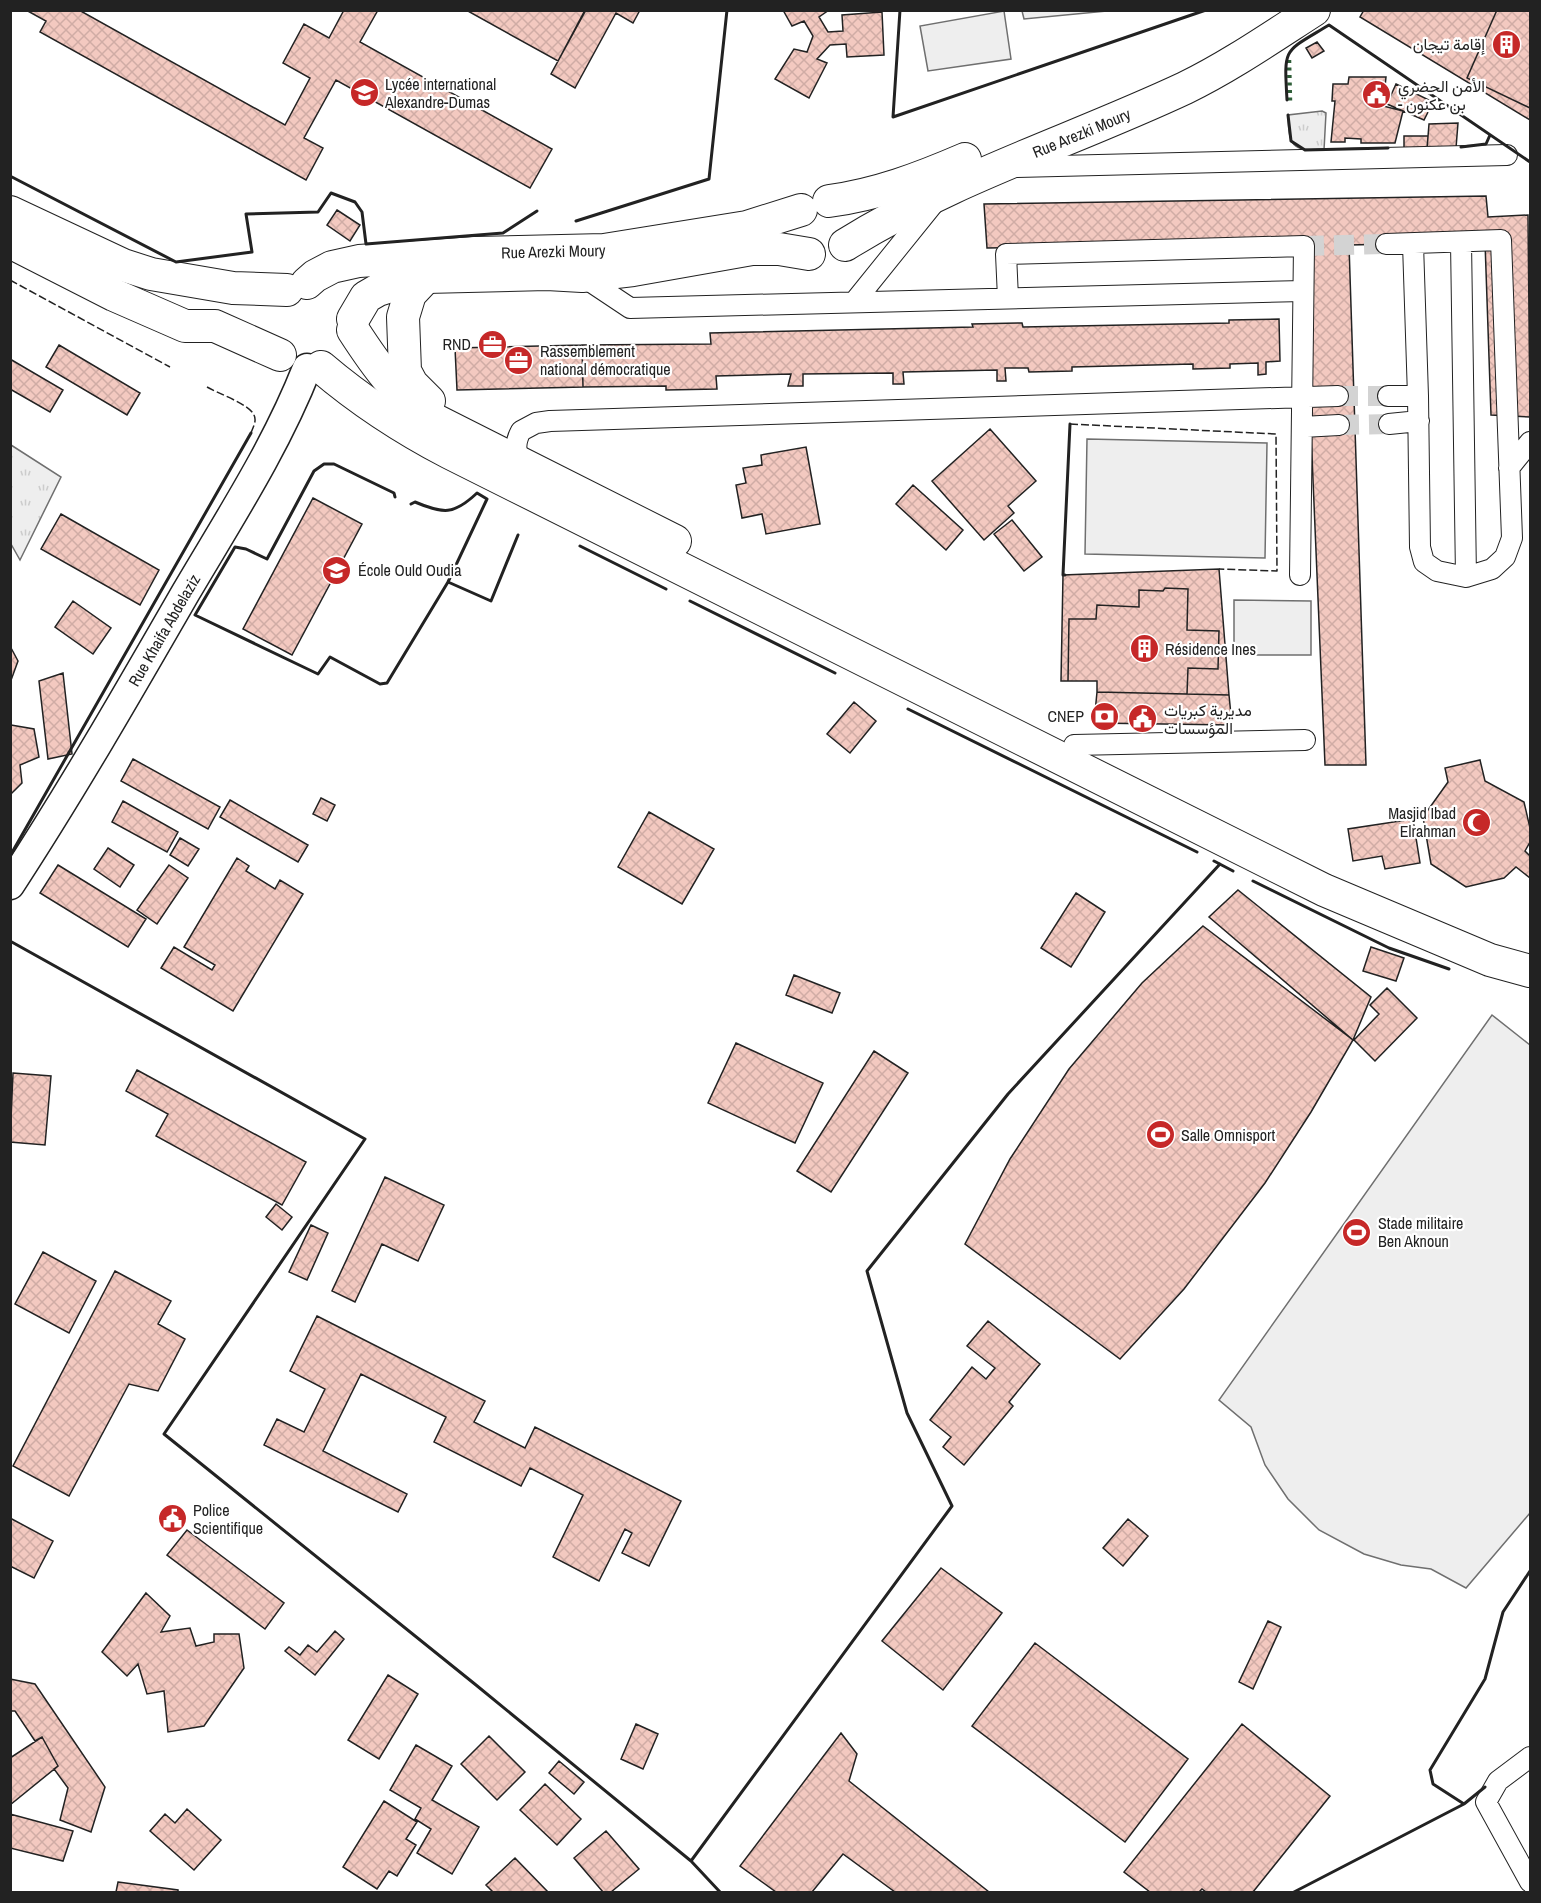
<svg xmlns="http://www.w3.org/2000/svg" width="1541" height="1903" font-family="'Archivo Narrow',Vazirmatn,sans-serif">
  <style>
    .grass { fill: url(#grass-tufts); stroke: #6f6f6f; stroke-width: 1.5 }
    .park { fill: #eee; stroke: #6f6f6f; stroke-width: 1.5 }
    .building { fill: url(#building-cross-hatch); stroke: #222; stroke-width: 1.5 }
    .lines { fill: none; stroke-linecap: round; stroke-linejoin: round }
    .street-tunnel { stroke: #d3d3d3; stroke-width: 20; stroke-dasharray: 20 10; stroke-linecap: butt }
    .street-casing { stroke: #222; stroke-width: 22 }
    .secondary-casing { stroke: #222; stroke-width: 31 }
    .primary-casing { stroke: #222; stroke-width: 34 }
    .street { stroke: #fff; stroke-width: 20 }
    .secondary { stroke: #fff; stroke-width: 28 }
    .primary { stroke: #fff; stroke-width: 32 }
    .hedge { stroke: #2f5e38; stroke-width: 4.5; stroke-dasharray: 3 4.5; stroke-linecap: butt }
    .fence { stroke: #222; stroke-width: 1.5; stroke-dasharray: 8 3; stroke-linecap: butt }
    .wall { stroke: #222; stroke-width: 3 }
    .labels { text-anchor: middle; stroke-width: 4.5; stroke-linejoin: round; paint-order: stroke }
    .poi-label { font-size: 16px; fill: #222; stroke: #fff; text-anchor: start }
    .street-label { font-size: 16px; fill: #222; stroke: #fff }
  </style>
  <defs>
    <pattern id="grass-tufts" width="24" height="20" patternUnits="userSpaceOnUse" patternTransform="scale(1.5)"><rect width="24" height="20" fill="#eee"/><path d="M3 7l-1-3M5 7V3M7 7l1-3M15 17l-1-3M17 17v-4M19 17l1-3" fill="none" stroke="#ccc"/></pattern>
    <pattern id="building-cross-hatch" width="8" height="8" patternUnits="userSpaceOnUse" patternTransform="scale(1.5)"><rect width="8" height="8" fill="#f3c9c0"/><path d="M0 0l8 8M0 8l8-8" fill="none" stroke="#d0aca5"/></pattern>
  </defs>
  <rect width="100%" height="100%" fill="#fff"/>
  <path class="grass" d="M 1322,111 L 1326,113 L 1324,150 C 1291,151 1289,146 1288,115 Z
    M 11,445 L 61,477 L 20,560 L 11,544 Z"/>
  <path class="park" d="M 1004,11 L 1011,59 L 928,71 L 920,26 Z
    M 1022,11 L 1022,10 L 1107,11 L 1024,19 Z
    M 1087,439 L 1267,443 L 1265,558 L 1085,554 Z
    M 1234,600 L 1311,601 L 1311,655 L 1234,655 Z
    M 1492,1015 L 1530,1045 L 1530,1513 L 1466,1588 L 1431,1569 L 1401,1565 L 1364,1554 L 1319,1530 L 1288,1499 L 1265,1465 L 1251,1427 L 1219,1400 Z"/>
  <path class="building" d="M 26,10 L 79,10 L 285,125 L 310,78 L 283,63 L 304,24 L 329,38 L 344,10 L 378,10 L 360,42 L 552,149 L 530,188 L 336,80 L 304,138 L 323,148 L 306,180 L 40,32 L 46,21 Z
    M 466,10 L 585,10 L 558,61 Z
    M 586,10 L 640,10 L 633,23 L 616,13 L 575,88 L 551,74 Z
    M 783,10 L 829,10 L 819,17 L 828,32 L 843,31 L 842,15 L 882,12 L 884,55 L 847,57 L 846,44 L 830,45 L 817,59 L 827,63 L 809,98 L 775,79 L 794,49 L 807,52 L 813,36 L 804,21 L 792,26 Z
    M 1364,10 L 1530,10 L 1530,120 L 1360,17 Z
    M 1497,10 L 1530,10 L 1530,108 L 1467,78 Z
    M 1317,42 L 1324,51 L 1312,58 L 1306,48 Z
    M 1349,77 L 1386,77 L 1383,106 L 1403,111 L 1395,143 L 1361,143 L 1361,139 L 1345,138 L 1345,142 L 1331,142 L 1335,101 L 1332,101 L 1333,84 L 1348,84 Z
    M 1396,84 L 1433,102 L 1424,120 L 1387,104 Z
    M 1458,123 L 1456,148 L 1427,149 L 1429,124 Z
    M 1404,136 L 1428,136 L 1427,149 L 1404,150 Z
    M 1486,196 L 1488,217 L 1528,215 L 1530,417 L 1491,415 L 1485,242 L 1349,245 L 1366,765 L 1325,765 L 1303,242 L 987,248 L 984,204 Z
    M 337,210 L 360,225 L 350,241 L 327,225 Z
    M 1279,319 L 1280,361 L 1266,362 L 1266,374 L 1258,375 L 1258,363 L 1230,364 L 1230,368 L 1193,369 L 1193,364 L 1072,367 L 1072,371 L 1029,372 L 1028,368 L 1005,368 L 1006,381 L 997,381 L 997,370 L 903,372 L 904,384 L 893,384 L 893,373 L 803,374 L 803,386 L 788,386 L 791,374 L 716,376 L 717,389 L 666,390 L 666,386 L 583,387 L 582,345 L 711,344 L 710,333 L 973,327 L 972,324 L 1022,323 L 1023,327 L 1229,323 L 1229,320 Z
    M 59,345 L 140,393 L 127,415 L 46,367 Z
    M 582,345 L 583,387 L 457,390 L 455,348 Z
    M 10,359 L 63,390 L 50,412 L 10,389 Z
    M 990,429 L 1036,481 L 1008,506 L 1014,513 L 984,540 L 932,481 Z
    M 806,447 L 820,524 L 766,534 L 762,514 L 742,518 L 736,485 L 746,483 L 743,468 L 762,465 L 761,455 Z
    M 913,485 L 963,530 L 946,550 L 896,504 Z
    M 313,498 L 362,524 L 292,655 L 243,629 Z
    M 61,514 L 159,570 L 140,605 L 41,549 Z
    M 1012,520 L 1042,557 L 1024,571 L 994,534 Z
    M 1219,569 L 1229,695 L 1097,692 L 1097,681 L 1061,681 L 1063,575 Z
    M 1165,588 L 1188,589 L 1187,630 L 1219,631 L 1218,669 L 1188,668 L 1187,694 L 1097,692 L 1097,681 L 1068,681 L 1069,619 L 1096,619 L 1097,605 L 1139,607 L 1139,590 L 1163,591 Z
    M 73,601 L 111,628 L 93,654 L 55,627 Z
    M 10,646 L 18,661 L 10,683 Z
    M 63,673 L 72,754 L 48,759 L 39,681 Z
    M 1097,692 L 1229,695 L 1232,725 L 1094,723 Z
    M 854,702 L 876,721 L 850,753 L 827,734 Z
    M 11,725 L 34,729 L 39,757 L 20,765 L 22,783 L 10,795 Z
    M 133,759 L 220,807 L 208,829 L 121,781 Z
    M 1480,760 L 1485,781 L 1524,802 L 1530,828 L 1530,842 L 1525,851 L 1530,856 L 1530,878 L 1516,867 L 1504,878 L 1466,887 L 1431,864 L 1423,817 L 1448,782 L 1445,768 Z
    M 321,798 L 335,805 L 327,821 L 313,814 Z
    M 230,800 L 308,845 L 298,862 L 220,817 Z
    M 123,801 L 178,832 L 167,852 L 112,822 Z
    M 649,812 L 714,849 L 682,904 L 618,867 Z
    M 1413,819 L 1420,863 L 1385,869 L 1382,856 L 1353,861 L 1348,829 Z
    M 180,838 L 199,849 L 188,866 L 170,855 Z
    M 108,848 L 134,865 L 120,887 L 94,869 Z
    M 237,858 L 249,866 L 246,871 L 275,889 L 280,880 L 303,894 L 233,1011 L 161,968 L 174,947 L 212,970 L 215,965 L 184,947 Z
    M 58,865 L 146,919 L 128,947 L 40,893 Z
    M 169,865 L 188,878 L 157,924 L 137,910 Z
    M 1238,890 L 1371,997 L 1353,1040 L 1209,917 Z
    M 1076,893 L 1105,912 L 1071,967 L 1041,948 Z
    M 1203,926 L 1353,1040 L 1311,1112 L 1265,1183 L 1184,1289 L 1120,1359 L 965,1244 L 1010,1159 L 1069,1069 L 1142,983 Z
    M 1371,947 L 1404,958 L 1396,981 L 1363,971 Z
    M 794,975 L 840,993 L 832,1013 L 786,995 Z
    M 1387,988 L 1417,1018 L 1375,1061 L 1354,1040 L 1379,1014 L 1370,1005 Z
    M 736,1043 L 823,1083 L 795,1143 L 708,1103 Z
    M 874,1051 L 908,1073 L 831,1192 L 797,1171 Z
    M 137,1070 L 306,1162 L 282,1205 L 156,1136 L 168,1114 L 126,1091 Z
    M 13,1073 L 51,1076 L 45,1145 L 10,1142 Z
    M 385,1177 L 444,1205 L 418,1261 L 382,1244 L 355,1302 L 332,1291 Z
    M 276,1204 L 292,1217 L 282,1230 L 266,1217 Z
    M 311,1225 L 328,1233 L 307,1280 L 289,1272 Z
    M 43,1252 L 96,1281 L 69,1333 L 15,1304 Z
    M 115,1271 L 171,1301 L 158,1324 L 185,1339 L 158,1391 L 129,1384 L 69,1496 L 13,1466 Z
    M 317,1316 L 485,1401 L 474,1422 L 525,1448 L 535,1427 L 681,1501 L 649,1566 L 622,1553 L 632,1533 L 625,1529 L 599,1581 L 553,1557 L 583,1495 L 530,1468 L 521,1486 L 434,1442 L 446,1417 L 361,1374 L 323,1451 L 407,1494 L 398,1512 L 264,1445 L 277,1419 L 304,1432 L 325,1389 L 290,1371 Z
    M 988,1321 L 1040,1364 L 1009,1402 L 1013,1406 L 964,1465 L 943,1447 L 951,1437 L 930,1420 L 972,1367 L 986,1379 L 995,1368 L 967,1346 Z
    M 10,1518 L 53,1541 L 34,1578 L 10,1566 Z
    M 1128,1519 L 1148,1536 L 1123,1566 L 1103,1548 Z
    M 187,1530 L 284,1603 L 265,1629 L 167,1555 Z
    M 941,1568 L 1002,1613 L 943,1690 L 882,1641 Z
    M 146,1593 L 170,1616 L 161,1632 L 190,1628 L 196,1646 L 214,1642 L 214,1634 L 239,1634 L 244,1668 L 204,1726 L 168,1732 L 164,1691 L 147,1694 L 138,1664 L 127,1676 L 102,1652 Z
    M 1268,1621 L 1281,1627 L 1253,1689 L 1239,1682 Z
    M 335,1631 L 344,1639 L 315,1675 L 285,1651 L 289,1647 L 300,1655 L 308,1645 L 317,1652 Z
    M 1035,1643 L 1188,1759 L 1125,1842 L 972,1726 Z
    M 388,1675 L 418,1694 L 379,1759 L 348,1740 Z
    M 10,1679 L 35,1684 L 105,1787 L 91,1832 L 60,1820 L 68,1788 L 54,1769 L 58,1766 L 42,1737 L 35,1741 L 15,1711 L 10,1711 Z
    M 636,1724 L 658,1734 L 643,1769 L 621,1759 Z
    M 1242,1724 L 1330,1796 L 1253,1892 L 1206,1892 L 1202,1889 L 1199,1892 L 1150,1892 L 1124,1872 Z
    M 841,1733 L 857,1754 L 849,1781 L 989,1892 L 895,1892 L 843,1854 L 812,1892 L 776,1892 L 740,1866 Z
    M 489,1736 L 525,1772 L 497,1800 L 461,1764 Z
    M 42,1737 L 58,1766 L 10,1805 L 10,1758 Z
    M 416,1745 L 452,1766 L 432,1800 L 479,1827 L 452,1874 L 417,1853 L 431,1829 L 415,1819 L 421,1808 L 390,1790 Z
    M 559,1761 L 584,1782 L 574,1794 L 549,1773 Z
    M 545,1784 L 581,1819 L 557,1845 L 520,1810 Z
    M 384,1801 L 417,1822 L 406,1839 L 416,1845 L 397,1876 L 389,1871 L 377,1889 L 343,1867 Z
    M 187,1809 L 221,1840 L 194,1870 L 150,1831 L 165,1814 L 175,1823 Z
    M 10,1814 L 73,1831 L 63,1861 L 10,1848 Z
    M 606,1831 L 639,1869 L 611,1892 L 603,1892 L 574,1858 Z
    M 515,1858 L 548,1892 L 493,1892 L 486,1885 Z
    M 118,1882 L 178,1890 L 178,1892 L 116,1892 Z"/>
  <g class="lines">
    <path class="street-tunnel" d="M 1304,246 L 1386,244
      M 1338,396 L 1388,396
      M 1339,425 L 1389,424"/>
    <defs>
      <path id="street" d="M 1017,167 L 1507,155
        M 1461,242 L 1466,577
        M 1386,244 L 1501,240 L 1512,538 L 1505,557 L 1492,569 L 1466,577 L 1437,571 L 1424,562 L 1420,547 L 1418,396 L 1413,244
        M 582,276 L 630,308 L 1303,291
        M 1008,298 L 1006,254 L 1304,246 L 1300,575
        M 855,301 L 934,203
        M 1388,396 L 1418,396
        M 1389,424 L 1419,421
        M 1302,427 L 1339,425
        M 520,462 C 515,450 515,442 521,431 L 536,423 L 550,421 L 1338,396
        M 1509,468 L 1530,442
        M 1074,745 L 1305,740
        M 1530,1757 L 1498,1781 L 1486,1802 L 1530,1882"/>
      <g id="secondary">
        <path id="s1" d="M 10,885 C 72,790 129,691 186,592 C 229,519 276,447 307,368"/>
      </g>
      <g id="primary">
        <path d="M 829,201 C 876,195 921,178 965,159"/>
        <path d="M 10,212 L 123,265 L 151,274 L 233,288 L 287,290"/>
        <path d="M 10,242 L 114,295 L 185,326 L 215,326 L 280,355"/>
        <path id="s2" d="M 845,245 C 952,178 1072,141 1185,88 C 1230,66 1272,37 1314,10"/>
        <path d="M 426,277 L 410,294 L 403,317 L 405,371 L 412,384 L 429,401"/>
        <path id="s3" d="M 307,283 L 315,276 L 332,267 L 359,261 L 475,253 L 604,250 L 747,227 L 801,210"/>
        <path d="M 353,319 L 366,297 L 378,290 L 403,282 L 426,277 L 547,274 L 582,276 L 633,270 L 752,249 L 779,249 L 809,254"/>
        <path d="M 353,330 C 377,367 396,394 433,419 L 675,541"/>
        <path d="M 321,367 C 362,402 402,428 450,453 L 1324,890 L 1490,960 L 1530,971"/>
      </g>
    </defs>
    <use href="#street" class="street-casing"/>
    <use href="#secondary" class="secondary-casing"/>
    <use href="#primary" class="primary-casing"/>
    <use href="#street" class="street"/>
    <use href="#secondary" class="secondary"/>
    <use href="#primary" class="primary"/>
    <path class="hedge" d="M 1289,60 L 1290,102"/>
    <path class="fence" d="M 10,280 L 170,367
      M 207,387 C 217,393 249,404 254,415 C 257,421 253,427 251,433
      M 1070,424 L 1276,434 L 1277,571 L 1219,569"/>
    <path class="wall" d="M 900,10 L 893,117 L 1206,10
      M 1287,100 C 1284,46 1283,53 1329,25 L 1530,162
      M 1288,115 L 1291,141 L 1305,150 L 1388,148
      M 1461,147 L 1486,144 L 1490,135
      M 10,176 L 176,262 L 252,252 L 246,214 L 318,212 L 331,193 L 355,202 L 362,212 L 366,244 L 503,233 L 537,211
      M 576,221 L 709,179 L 727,10
      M 395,497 L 394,493 L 334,464 L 324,464 L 314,471 L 267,559 L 246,549 L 235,547 L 195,615 L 318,674 L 330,657 L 380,684 L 387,683 L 448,582 L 491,601 L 518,535
      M 411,504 L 415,502 C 443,514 454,515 477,493 L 487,499 L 448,582
      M 580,546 L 666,589
      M 1065,575 L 1063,575 L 1070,424
      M 690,601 L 835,673
      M 908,709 L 1197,852
      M 10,856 L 251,433
      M 1214,861 L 1233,871
      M 1253,881 L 1389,948 L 1449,969
      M 10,941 L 365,1139 L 164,1434 L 476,1685 L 691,1861
      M 1464,1804 L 1433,1784 L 1430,1770 L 1485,1679 L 1503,1612 L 1530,1571
      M 720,1892 L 691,1861 L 952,1506 L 907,1413 L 867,1271 L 1008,1094 L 1220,864
      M 1294,1892 L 1464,1804 L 1485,1787"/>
  </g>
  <defs>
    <symbol id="building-disc" viewBox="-11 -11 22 22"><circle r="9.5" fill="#c62828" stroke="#fff"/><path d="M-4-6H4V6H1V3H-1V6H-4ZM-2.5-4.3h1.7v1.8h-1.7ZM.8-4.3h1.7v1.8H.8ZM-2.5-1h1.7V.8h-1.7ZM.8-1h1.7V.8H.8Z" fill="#fff"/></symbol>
    <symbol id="school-disc" viewBox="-11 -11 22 22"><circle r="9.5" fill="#c62828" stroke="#fff"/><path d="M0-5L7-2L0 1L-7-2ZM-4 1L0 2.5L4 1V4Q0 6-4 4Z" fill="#fff"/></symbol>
    <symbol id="civic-disc" viewBox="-11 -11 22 22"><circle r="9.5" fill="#c62828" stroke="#fff"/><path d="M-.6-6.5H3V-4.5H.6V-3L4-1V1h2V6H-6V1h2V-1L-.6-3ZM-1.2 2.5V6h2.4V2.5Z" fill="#fff"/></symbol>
    <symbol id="office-disc" viewBox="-11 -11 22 22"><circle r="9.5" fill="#c62828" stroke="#fff"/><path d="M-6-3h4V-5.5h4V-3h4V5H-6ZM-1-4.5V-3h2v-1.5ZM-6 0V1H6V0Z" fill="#fff"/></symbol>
    <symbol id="bank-disc" viewBox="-11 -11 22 22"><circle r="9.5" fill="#c62828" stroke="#fff"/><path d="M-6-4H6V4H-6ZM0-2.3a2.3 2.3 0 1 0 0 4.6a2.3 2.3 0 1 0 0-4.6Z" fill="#fff"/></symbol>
    <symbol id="mosque-disc" viewBox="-11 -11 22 22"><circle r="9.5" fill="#c62828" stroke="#fff"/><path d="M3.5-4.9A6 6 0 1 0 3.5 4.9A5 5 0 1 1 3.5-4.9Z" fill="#fff"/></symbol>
    <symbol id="stadium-disc" viewBox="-11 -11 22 22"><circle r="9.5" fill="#c62828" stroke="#fff"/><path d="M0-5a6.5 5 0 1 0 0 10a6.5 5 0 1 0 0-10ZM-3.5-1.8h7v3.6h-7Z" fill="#fff"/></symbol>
  </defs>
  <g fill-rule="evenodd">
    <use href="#building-disc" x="1490" y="28" width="33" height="33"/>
    <use href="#school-disc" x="348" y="76" width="33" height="33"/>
    <use href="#civic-disc" x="1360" y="78" width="33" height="33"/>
    <use href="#office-disc" x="476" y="328" width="33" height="33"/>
    <use href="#office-disc" x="502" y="344" width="33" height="33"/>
    <use href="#school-disc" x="320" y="554" width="33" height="33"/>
    <use href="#building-disc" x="1128" y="632" width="33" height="33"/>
    <use href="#bank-disc" x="1088" y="700" width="33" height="33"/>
    <use href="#civic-disc" x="1126" y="702" width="33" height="33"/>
    <use href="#mosque-disc" x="1460" y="806" width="33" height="33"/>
    <use href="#stadium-disc" x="1144" y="1118" width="33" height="33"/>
    <use href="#stadium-disc" x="1340" y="1216" width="33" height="33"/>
    <use href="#civic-disc" x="156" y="1502" width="33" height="33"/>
  </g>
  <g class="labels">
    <g class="poi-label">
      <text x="1485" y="50" text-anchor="end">إقامة تيجان</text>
      <text x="385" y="90">Lycée international<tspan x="385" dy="18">Alexandre-Dumas</tspan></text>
      <text x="1398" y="92">الأمن الحضري<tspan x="1398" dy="18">- بن عكنون</tspan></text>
      <text x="471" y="350" text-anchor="end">RND</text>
      <text x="540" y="357">Rassemblement<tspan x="540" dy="18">national démocratique</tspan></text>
      <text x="358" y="576">École Ould Oudia</text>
      <text x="1165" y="655">Résidence Ines</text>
      <text x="1164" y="716">مديرية كبريات<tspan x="1164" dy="18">المؤسسات</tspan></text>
      <text x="1084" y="722" text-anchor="end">CNEP</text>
      <text x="1456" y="819" text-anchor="end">Masjid Ibad<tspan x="1456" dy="18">Elrahman</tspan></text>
      <text x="1181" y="1141">Salle Omnisport</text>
      <text x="1378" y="1229">Stade militaire<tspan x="1378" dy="18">Ben Aknoun</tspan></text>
      <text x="193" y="1516">Police<tspan x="193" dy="18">Scientifique</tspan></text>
    </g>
    <g class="street-label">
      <text dy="6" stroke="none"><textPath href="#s2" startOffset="262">Rue Arezki Moury</textPath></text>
      <text dy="6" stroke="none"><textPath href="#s3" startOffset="252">Rue Arezki Moury</textPath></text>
      <text dy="6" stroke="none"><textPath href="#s1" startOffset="298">Rue Khaifa Abdelaziz</textPath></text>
    </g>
  </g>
  <rect width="1541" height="1903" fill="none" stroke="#222222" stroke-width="24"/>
</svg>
